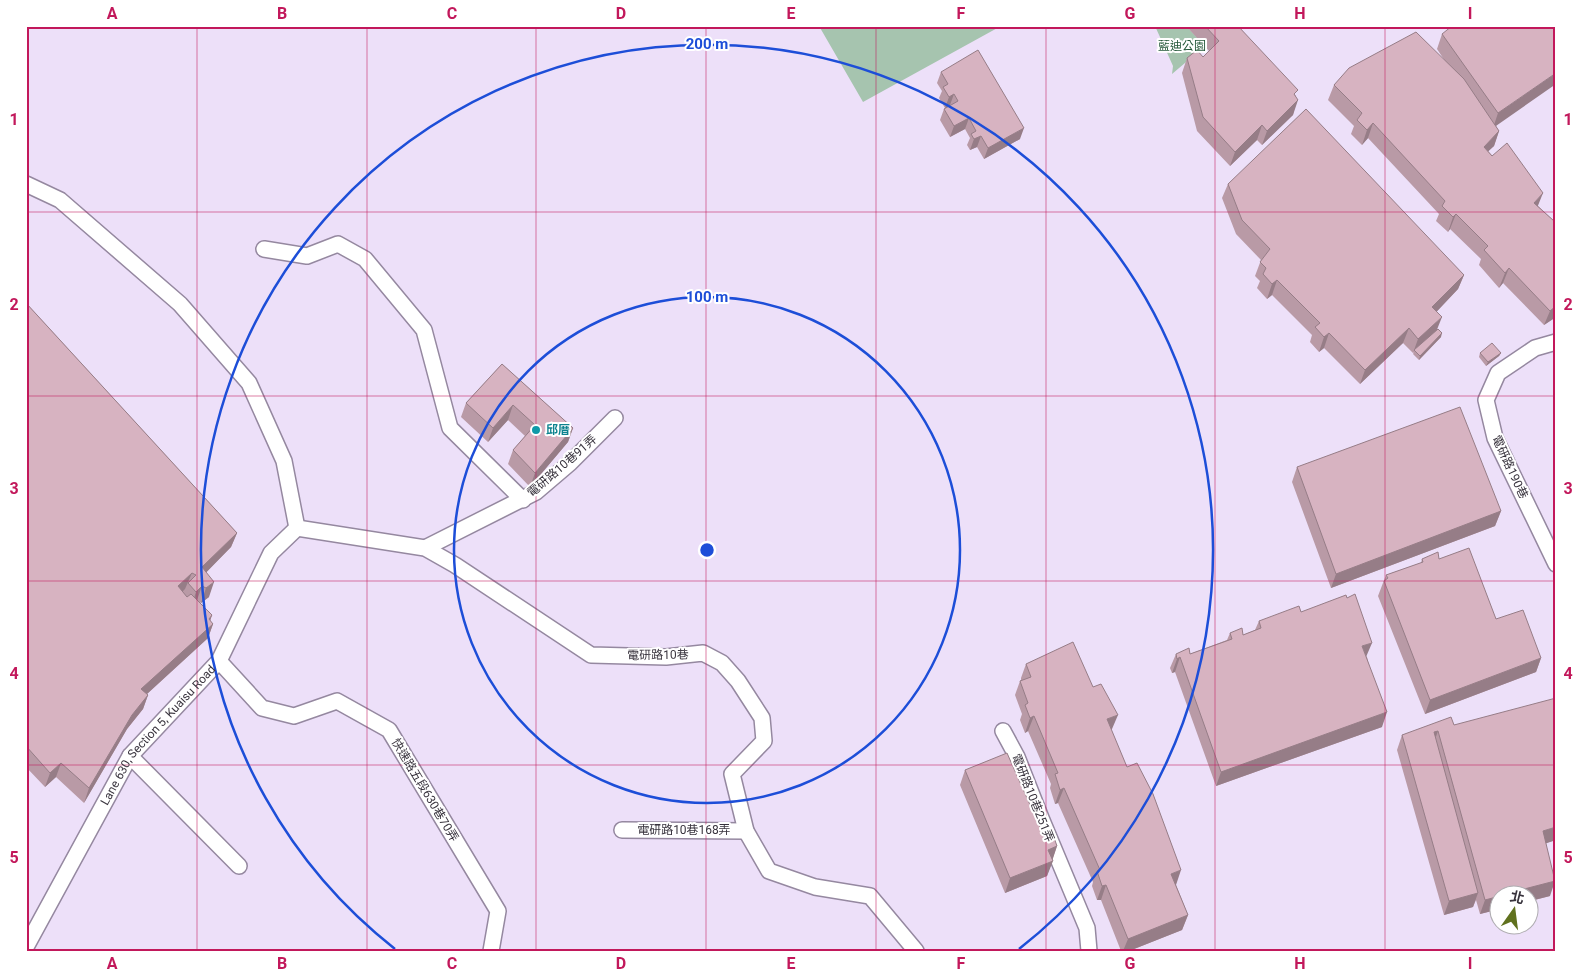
<svg xmlns="http://www.w3.org/2000/svg" width="1582" height="977" font-family="Roboto,'Noto Sans TC',sans-serif">
  <style>
    .green { fill: #a6c4af }
    .lines { fill: none; stroke-linecap: round; stroke-linejoin: round }
    .street-casing { stroke: #9588a0; stroke-width: 18 }
    .street { stroke: #fff; stroke-width: 15 }
    .wall { fill: #b99aa6 }
    .shaded-wall { fill: #967d87 }
    .building { fill: #d7b3c1; stroke: #967d87 }
    .grid { fill: none; stroke: #c2185b; stroke-width: 1; stroke-opacity: 0.55 }
    .ring { fill: none; stroke: #1d4ed8; stroke-width: 2.5 }
    .culture-dot { fill: #0f9aa8; stroke: #fff; stroke-width: 2 }
    .labels { text-anchor: middle; stroke-width: 4; stroke-linejoin: round; paint-order: stroke }
    .park-label { font-size: 12px; fill: #235738; stroke: #fff }
    .culture-label { font-size: 12px; font-weight: bold; fill: #0d838f; stroke: #fff; text-anchor: start }
    .street-label { font-size: 12px; fill: #38333d; stroke: #fff }
    .centre { fill: #1d4ed8; stroke: #fff; stroke-width: 2.5 }
    .ring-label { font-size: 15px; text-anchor: middle; font-weight: bold; fill: #1d4ed8; stroke: #fff; stroke-width: 4; stroke-linejoin: round; paint-order: stroke }
    .neatline { fill: none; stroke: #c2185b; stroke-width: 2 }
    .grid-label { font-size: 16px; text-anchor: middle; font-weight: bold; fill: #c2185b }
  </style>
  <rect width="100%" height="100%" fill="#ede0f9"/>
  <path class="green" d="M 819,26 L 1001,26 L 863,102 Z
    M 1155,26 L 1186,26 L 1205,46 L 1172,74 L 1173,66 Z"/>
  <g class="lines">
    <defs>
      <g id="street">
        <path d="M 26,184 L 60,200 L 180,304 L 249,383 L 284,461 L 297,528"/>
        <path d="M 264,249 L 307,256 L 338,244 L 365,259 L 424,330 L 450,428 L 523,500"/>
        <path d="M 1556,342 L 1535,348 L 1498,373 L 1486,400 L 1495,438 L 1556,564"/>
        <path d="M 297,528 L 425,548 L 455,565 L 591,655 L 666,657 L 703,653 L 722,663 L 738,681 L 762,718 L 764,741 L 732,774 L 746,831 L 769,871 L 815,887 L 870,896 L 916,951"/>
        <path d="M 425,548 L 536,492 L 570,463 L 615,418"/>
        <path d="M 219,661 L 262,708 L 294,716 L 337,701 L 389,730 L 498,911 L 491,951"/>
        <path d="M 1003,731 L 1017,757 L 1041,818 L 1087,928 L 1089,951"/>
        <path d="M 130,756 L 239,866"/>
        <path d="M 622,830 L 746,831"/>
        <path id="s1" d="M 26,947 L 130,756 L 219,661 L 271,553 L 297,528"/>
      </g>
    </defs>
    <use href="#street" class="street-casing"/>
    <use href="#street" class="street"/>
  </g>
  <path class="wall" d="M 1186,26 L 1238,26 L 1296,96 L 1293,115 L 1262,145 L 1257,140 L 1230,166 L 1197,131 L 1182,73 L 1187,58 L 1203,57 L 1209,51 Z
    M 1556,26 L 1496,126 L 1499,131 L 1494,146 L 1488,151 L 1538,206 L 1554,221 L 1556,218 L 1556,321 L 1553,319 L 1544,325 L 1503,283 L 1499,288 L 1479,265 L 1481,259 L 1450,229 L 1448,232 L 1436,221 L 1439,214 L 1368,138 L 1362,145 L 1351,134 L 1354,126 L 1328,100 L 1334,85 L 1445,61 L 1437,49 L 1442,34 L 1460,29 Z
    M 941,72 L 1020,139 L 984,159 L 977,147 L 970,150 L 967,145 L 970,138 L 965,129 L 950,137 L 940,120 L 944,109 L 945,108 L 939,98 L 942,91 L 937,83 Z
    M 1228,184 L 1464,275 L 1458,289 L 1436,312 L 1437,330 L 1441,337 L 1419,360 L 1413,354 L 1414,352 L 1413,353 L 1403,343 L 1360,384 L 1324,348 L 1319,352 L 1310,342 L 1312,335 L 1272,295 L 1267,299 L 1257,288 L 1260,281 L 1255,276 L 1261,260 L 1236,234 L 1222,198 Z
    M 26,303 L 237,533 L 231,547 L 206,572 L 209,597 L 201,603 L 199,602 L 212,615 L 210,621 L 213,624 L 208,638 L 147,694 L 148,695 L 143,709 L 127,729 L 84,803 L 56,777 L 45,787 L 26,767 Z
    M 1480,353 L 1501,353 L 1499,356 L 1486,366 L 1479,357 Z
    M 502,364 L 573,428 L 568,442 L 530,487 L 508,464 L 513,450 L 525,436 L 508,420 L 488,442 L 461,417 L 466,403 Z
    M 1297,467 L 1501,511 L 1495,526 L 1331,588 L 1292,482 Z
    M 1422,559 L 1439,559 L 1496,619 L 1541,658 L 1536,672 L 1425,714 L 1378,596 L 1386,575 L 1421,563 Z
    M 1301,612 L 1367,657 L 1382,727 L 1216,786 L 1175,672 L 1172,673 L 1170,668 L 1176,654 L 1190,654 L 1227,640 L 1230,633 L 1243,635 L 1255,630 L 1259,621 Z
    M 1026,664 L 1112,729 L 1111,730 L 1176,885 L 1188,915 L 1182,930 L 1129,951 L 1121,951 L 1101,900 L 1097,900 L 1092,886 L 1093,882 L 1058,803 L 1055,804 L 1050,788 L 1051,784 L 1028,731 L 1025,733 L 1020,720 L 1022,714 L 1015,695 L 1020,681 L 1021,680 L 1021,678 Z
    M 1454,725 L 1556,840 L 1546,843 L 1550,896 L 1480,914 L 1476,900 L 1473,907 L 1444,915 L 1397,750 L 1402,735 Z
    M 965,770 L 1057,846 L 1047,876 L 1005,893 L 960,785 Z"/>
  <path class="shaded-wall" d="M 1556,73 L 1556,84 L 1493,128 L 1498,113 Z
    M 954,94 L 950,105 L 945,108 L 949,97 Z
    M 1298,100 L 1293,115 L 1262,145 L 1267,131 Z
    M 969,118 L 965,129 L 950,137 L 954,126 Z
    M 1373,123 L 1368,138 L 1362,145 L 1367,130 Z
    M 1262,125 L 1257,140 L 1230,166 L 1235,152 Z
    M 1024,128 L 1020,139 L 984,159 L 988,148 Z
    M 1499,131 L 1494,146 L 1478,161 L 1484,147 Z
    M 981,136 L 977,147 L 970,150 L 974,139 Z
    M 1543,193 L 1537,208 L 1534,203 Z
    M 1456,214 L 1450,229 L 1448,232 L 1453,217 Z
    M 1509,268 L 1503,283 L 1499,288 L 1505,273 Z
    M 1464,275 L 1458,289 L 1427,322 L 1432,307 Z
    M 1277,280 L 1272,295 L 1267,299 L 1272,284 Z
    M 1556,306 L 1556,310 L 1553,319 L 1544,325 L 1550,311 Z
    M 1442,317 L 1436,332 L 1414,350 L 1413,353 L 1418,339 Z
    M 1409,328 L 1403,343 L 1360,384 L 1365,370 Z
    M 1329,333 L 1324,348 L 1319,352 L 1324,337 Z
    M 1442,333 L 1441,337 L 1419,360 L 1420,356 Z
    M 1501,353 L 1499,356 L 1486,366 L 1488,362 Z
    M 513,405 L 508,420 L 488,442 L 493,428 Z
    M 573,428 L 568,442 L 530,487 L 535,473 Z
    M 1501,511 L 1495,526 L 1331,588 L 1336,574 Z
    M 237,533 L 231,547 L 197,582 L 202,567 Z
    M 192,573 L 185,589 L 173,601 L 178,586 Z
    M 214,582 L 209,597 L 201,603 L 206,588 Z
    M 202,586 L 197,600 L 191,607 L 196,592 Z
    M 212,615 L 207,630 L 213,624 L 208,638 L 136,704 L 141,689 Z
    M 1372,643 L 1366,657 L 1362,646 Z
    M 1180,657 L 1175,672 L 1172,673 L 1177,659 Z
    M 1541,658 L 1536,672 L 1425,714 L 1430,700 Z
    M 148,695 L 143,709 L 127,729 L 84,803 L 89,788 L 132,715 Z
    M 1387,712 L 1382,727 L 1216,786 L 1221,772 Z
    M 1118,715 L 1112,729 L 1101,734 L 1107,719 Z
    M 1034,716 L 1028,731 L 1025,733 L 1030,718 Z
    M 1438,731 L 1433,745 L 1434,732 Z
    M 61,763 L 56,777 L 45,787 L 50,773 Z
    M 1064,788 L 1058,803 L 1055,804 L 1060,790 Z
    M 1556,827 L 1556,840 L 1538,846 L 1543,831 Z
    M 1057,846 L 1052,861 L 1048,850 Z
    M 1053,861 L 1047,876 L 1005,893 L 1010,878 Z
    M 1181,870 L 1176,885 L 1166,889 L 1171,874 Z
    M 1555,881 L 1550,896 L 1530,901 L 1530,894 L 1505,894 Z
    M 1106,885 L 1101,900 L 1097,900 L 1102,886 Z
    M 1478,893 L 1473,907 L 1444,915 L 1449,901 Z
    M 1500,896 L 1500,909 L 1480,914 L 1485,900 Z
    M 1188,915 L 1182,930 L 1129,951 L 1123,951 L 1128,939 Z"/>
  <path class="building" d="M 1205,26 L 1238,26 L 1298,90 L 1294,94 L 1298,100 L 1267,131 L 1262,125 L 1235,152 L 1203,117 L 1187,58 L 1197,50 L 1203,57 L 1219,41 Z
    M 1452,26 L 1457,26 L 1460,29 L 1463,26 L 1556,26 L 1556,73 L 1498,113 L 1442,34 Z
    M 1416,32 L 1464,79 L 1499,131 L 1484,147 L 1492,156 L 1507,143 L 1543,193 L 1534,203 L 1554,221 L 1556,218 L 1556,306 L 1550,311 L 1509,268 L 1505,273 L 1484,250 L 1488,246 L 1456,214 L 1453,217 L 1442,206 L 1445,201 L 1373,123 L 1367,130 L 1357,120 L 1362,113 L 1334,85 L 1349,68 Z
    M 978,50 L 1024,128 L 988,148 L 981,136 L 974,139 L 971,134 L 976,131 L 969,118 L 954,126 L 944,109 L 958,101 L 954,94 L 949,97 L 943,87 L 948,84 L 941,72 Z
    M 1306,109 L 1464,275 L 1432,307 L 1442,317 L 1418,339 L 1409,328 L 1365,370 L 1329,333 L 1324,337 L 1315,327 L 1320,323 L 1277,280 L 1272,284 L 1263,274 L 1266,268 L 1260,262 L 1270,249 L 1242,220 L 1228,184 Z
    M 26,303 L 237,533 L 202,567 L 214,582 L 206,588 L 202,586 L 196,592 L 188,583 L 196,575 L 192,573 L 178,586 L 187,597 L 191,594 L 212,615 L 209,619 L 213,624 L 141,689 L 148,695 L 132,715 L 89,788 L 61,763 L 50,773 L 26,746 Z
    M 1438,329 L 1442,333 L 1420,356 L 1414,350 Z
    M 1492,343 L 1501,353 L 1488,362 L 1480,353 Z
    M 502,364 L 573,428 L 535,473 L 513,450 L 535,425 L 513,405 L 493,428 L 466,403 Z
    M 1460,407 L 1501,511 L 1336,574 L 1297,467 Z
    M 1469,548 L 1496,619 L 1523,610 L 1541,658 L 1430,700 L 1384,581 L 1388,578 L 1386,575 L 1423,562 L 1422,559 L 1438,552 L 1439,559 Z
    M 1355,594 L 1372,643 L 1362,646 L 1387,712 L 1221,772 L 1180,657 L 1177,659 L 1176,654 L 1189,648 L 1190,654 L 1232,639 L 1230,633 L 1242,628 L 1243,635 L 1261,628 L 1259,621 L 1299,606 L 1301,612 L 1346,595 L 1347,598 Z
    M 1073,642 L 1093,687 L 1101,684 L 1118,715 L 1107,719 L 1127,767 L 1137,763 L 1153,794 L 1181,870 L 1171,874 L 1188,915 L 1128,939 L 1106,885 L 1102,886 L 1097,871 L 1100,870 L 1064,788 L 1060,790 L 1055,774 L 1058,773 L 1034,716 L 1030,718 L 1025,705 L 1028,703 L 1020,681 L 1031,677 L 1026,664 Z
    M 1556,698 L 1556,827 L 1543,831 L 1555,881 L 1505,894 L 1500,894 L 1500,896 L 1485,900 L 1438,731 L 1434,732 L 1478,893 L 1449,901 L 1402,735 L 1451,717 L 1454,725 Z
    M 1007,753 L 1043,834 L 1052,832 L 1057,846 L 1048,850 L 1053,861 L 1010,878 L 965,770 Z"/>
  <path class="grid" d="M 197,26 L 197,951M 367,26 L 367,951M 536,26 L 536,951M 706,26 L 706,951M 876,26 L 876,951M 1046,26 L 1046,951M 1215,26 L 1215,951M 1385,26 L 1385,951M 26,212 L 1556,212M 26,396 L 1556,396M 26,581 L 1556,581M 26,765 L 1556,765"/>
  <g class="ring">
    <circle cx="707" cy="550" r="253"/>
    <path d="M395 949A506 506 0 1 1 1019 949"/>
  </g>
  <circle class="culture-dot" cx="536" cy="430" r="5"/>
  <g class="labels">
    <g class="park-label">
      <text x="1182" y="50">藍迪公園</text>
    </g>
    <g class="culture-label">
      <text x="546" y="434">邱厝</text>
    </g>
    <g class="street-label">
      <text transform="translate(562 466) rotate(-41)" y="4">電研路10巷91弄</text>
      <text transform="translate(1510 467) rotate(65)" y="4">電研路190巷</text>
      <text transform="translate(658 655) rotate(-1)" y="4">電研路10巷</text>
      <text dy="4" stroke="none"><textPath href="#s1" startOffset="251">Lane 630, Section 5, Kuaisu Road</textPath></text>
      <text transform="translate(425 790) rotate(59)" y="4">快速路五段630巷70弄</text>
      <text transform="translate(1033 798) rotate(68)" y="4">電研路10巷251弄</text>
      <text x="684" y="834">電研路10巷168弄</text>
    </g>
  </g>
  <circle cx="707" cy="550" r="8" class="centre"/>
  <g class="ring-label">
    <text x="707" y="49">200 m</text>
    <text x="707" y="302">100 m</text>
  </g>
  <rect width="1582" height="977" fill="none" stroke="#ffffff" stroke-width="55"/>
  <g transform="translate(1514 910) rotate(14)"><circle r="24" fill="#ffffff" stroke="#afadb1"/>
  <path d="M0-4L9 19L0 12L-9 19Z" fill="#60711e"/>
  <text y="-8" font-size="14" font-weight="bold" text-anchor="middle" fill="#38333d">北</text>
  </g>
  <rect x="28" y="28" width="1526" height="922" class="neatline"/>
  <g class="grid-label">
    <text x="112" y="19">A</text>
    <text x="282" y="19">B</text>
    <text x="452" y="19">C</text>
    <text x="621" y="19">D</text>
    <text x="791" y="19">E</text>
    <text x="961" y="19">F</text>
    <text x="1130" y="19">G</text>
    <text x="1300" y="19">H</text>
    <text x="1470" y="19">I</text>
    <text x="14" y="125">1</text>
    <text x="1568" y="125">1</text>
    <text x="14" y="310">2</text>
    <text x="1568" y="310">2</text>
    <text x="14" y="494">3</text>
    <text x="1568" y="494">3</text>
    <text x="14" y="679">4</text>
    <text x="1568" y="679">4</text>
    <text x="14" y="863">5</text>
    <text x="1568" y="863">5</text>
    <text x="112" y="969">A</text>
    <text x="282" y="969">B</text>
    <text x="452" y="969">C</text>
    <text x="621" y="969">D</text>
    <text x="791" y="969">E</text>
    <text x="961" y="969">F</text>
    <text x="1130" y="969">G</text>
    <text x="1300" y="969">H</text>
    <text x="1470" y="969">I</text>
  </g>
</svg>
